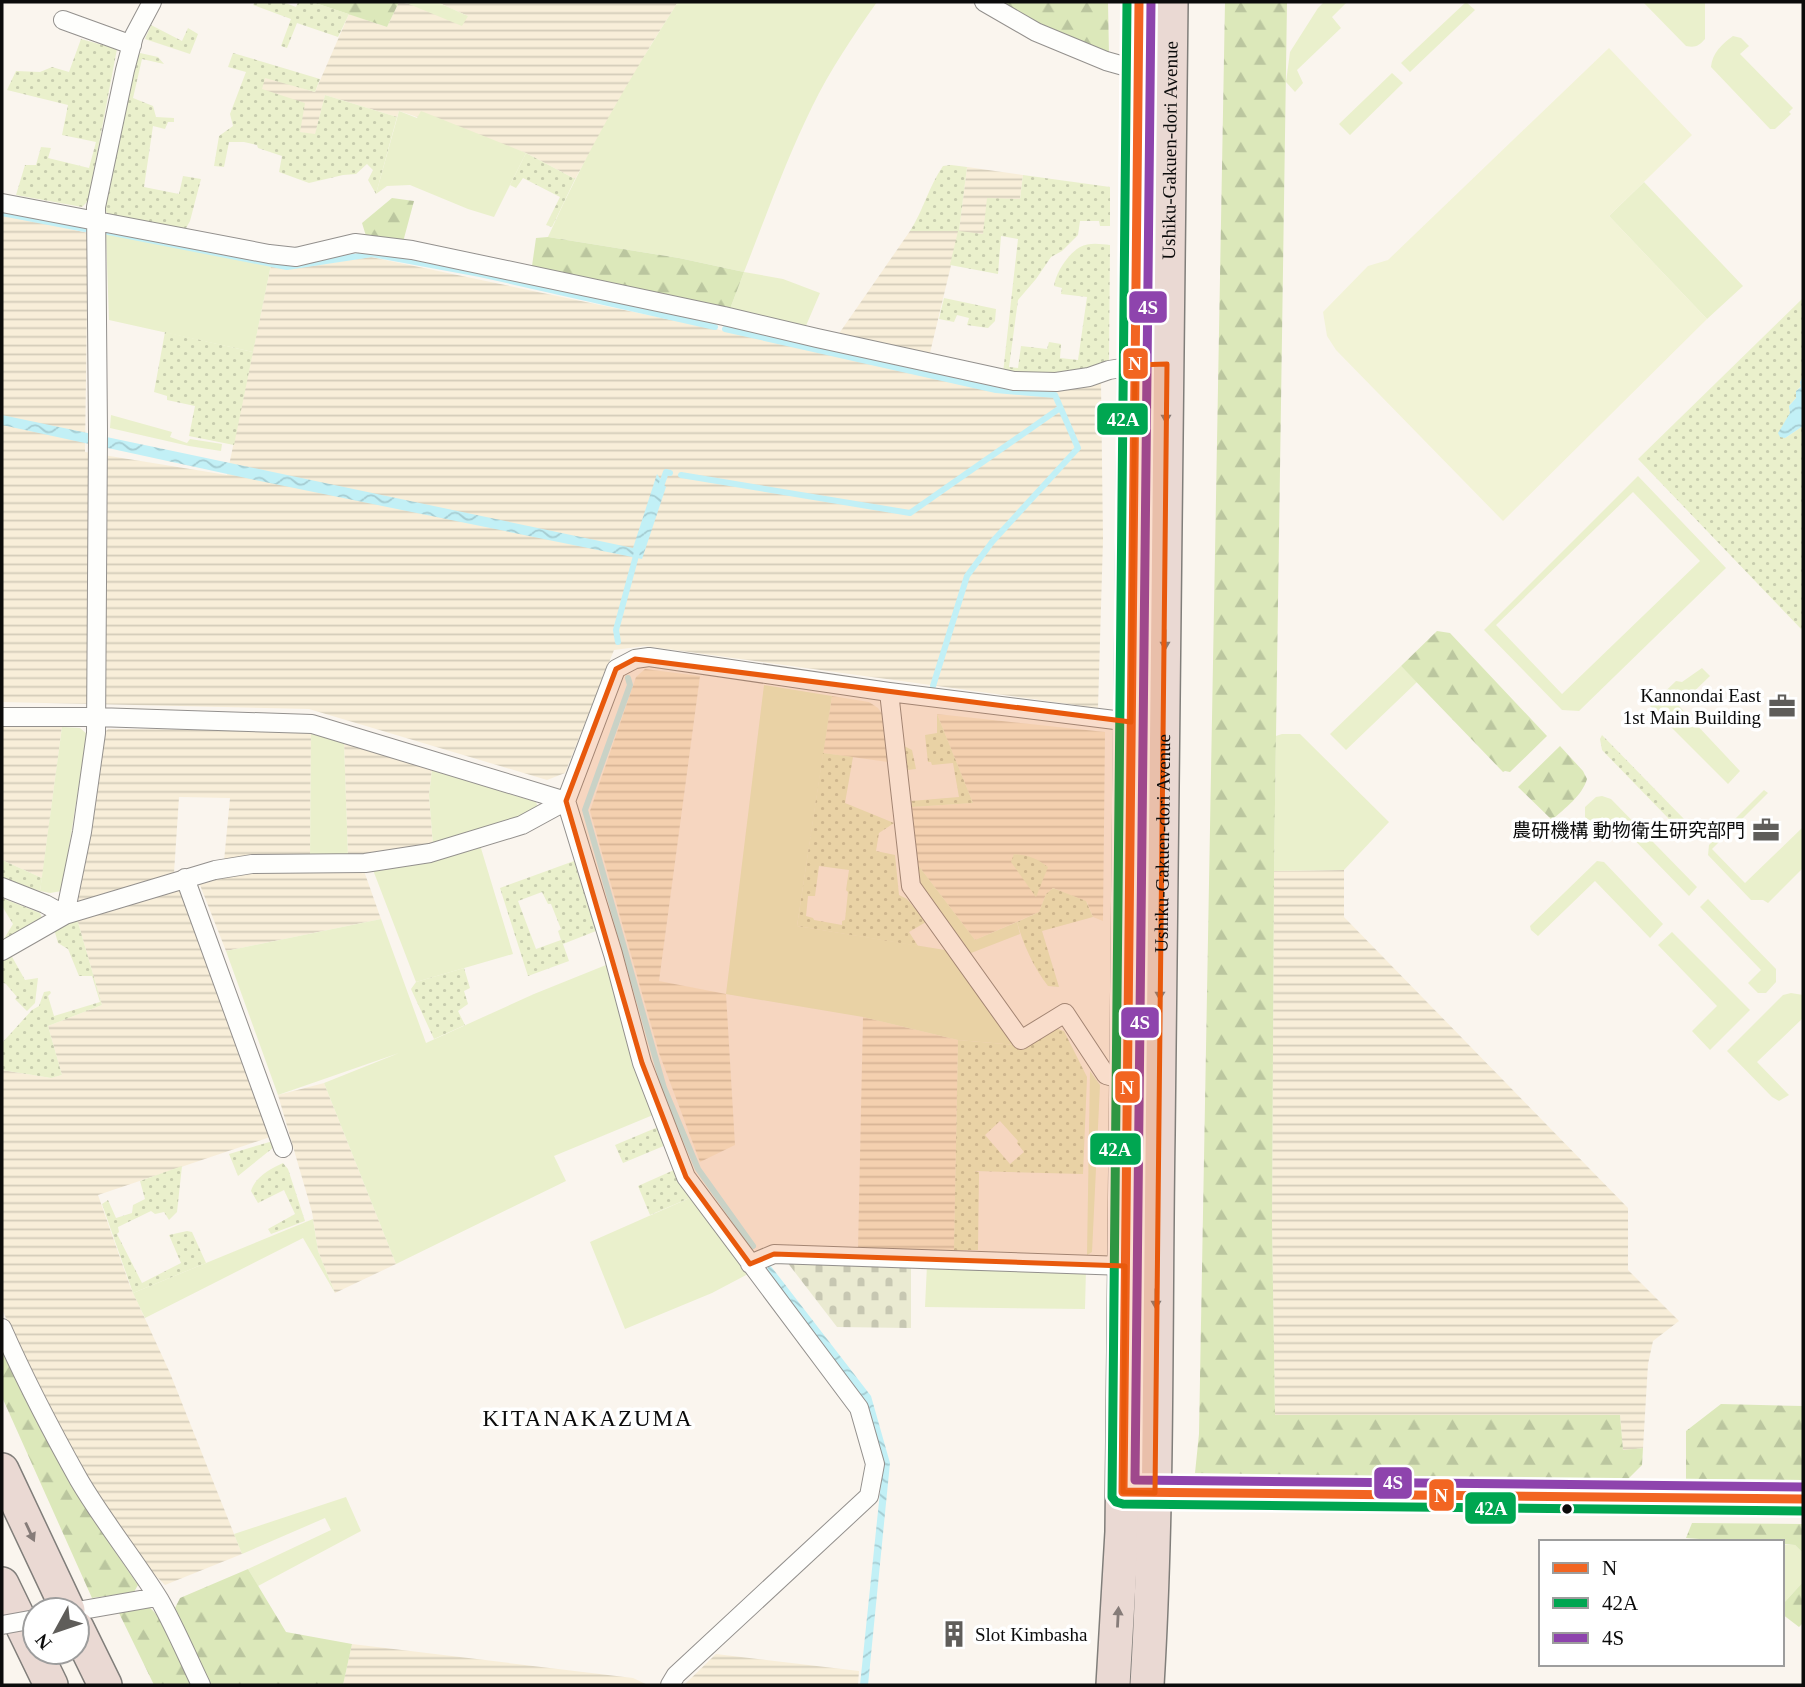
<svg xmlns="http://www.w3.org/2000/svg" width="1805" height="1687" viewBox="0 0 1805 1687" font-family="'Times New Roman','Noto Sans JP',serif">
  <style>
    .farmland { fill: url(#farmland-rules) }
    .grass { fill: #eaf0cc; fill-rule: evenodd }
    .forest { fill: url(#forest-firs) }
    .cemetery { fill: url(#cemetery-stones) }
    .garden { fill: url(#garden-dots); fill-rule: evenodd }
    .pitch { fill: #f2f3d6 }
    .water { fill: url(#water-waves) }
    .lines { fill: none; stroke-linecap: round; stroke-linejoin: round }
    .stream { stroke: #c2f0f6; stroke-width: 6 }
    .street-casing { stroke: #93908d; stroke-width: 20 }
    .secondary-casing { stroke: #898784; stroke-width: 29 }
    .highway-casing { stroke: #807e7a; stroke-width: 36 }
    .street { stroke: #fefefc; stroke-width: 18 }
    .secondary { stroke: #f4f0e8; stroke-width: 26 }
    .highway { stroke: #ead9d3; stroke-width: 33 }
    .street-bridge-casing { stroke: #93908d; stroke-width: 20; stroke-linecap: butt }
    .street-bridge { stroke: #fefefc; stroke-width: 18 }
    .bus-1-casing { stroke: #fff; stroke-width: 14 }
    .bus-2-casing { stroke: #fff; stroke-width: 14 }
    .bus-3-casing { stroke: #fff; stroke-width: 14 }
    .bus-1 { stroke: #f26522; stroke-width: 9 }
    .bus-2 { stroke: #00a651; stroke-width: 9 }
    .bus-3 { stroke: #8e44ad; stroke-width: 9 }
    .oneway { fill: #867c79 }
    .marked { fill: #e8590c; fill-opacity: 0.2; stroke: #e8590c; stroke-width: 5; stroke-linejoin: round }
    .bus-dot { fill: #0b0b0b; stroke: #fff; stroke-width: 2.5 }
    .labels { text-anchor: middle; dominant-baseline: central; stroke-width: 7; stroke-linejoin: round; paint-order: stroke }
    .street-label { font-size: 19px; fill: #0b0b0b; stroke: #fff }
    .poi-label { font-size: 19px; fill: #0b0b0b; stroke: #fff; text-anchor: end }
    .quarter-label { font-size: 23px; letter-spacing: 2px; fill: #0b0b0b; stroke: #fff }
    .line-badge { stroke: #fff; stroke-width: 2.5 }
    .badge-label { font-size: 19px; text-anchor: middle; font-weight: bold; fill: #fff }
  </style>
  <defs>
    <pattern id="farmland-rules" width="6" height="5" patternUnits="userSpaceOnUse" patternTransform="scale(1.75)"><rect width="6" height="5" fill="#f8eed9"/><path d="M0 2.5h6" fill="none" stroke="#d3cbb9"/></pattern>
    <pattern id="forest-firs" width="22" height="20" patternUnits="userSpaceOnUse" patternTransform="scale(1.75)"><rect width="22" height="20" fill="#dce8ba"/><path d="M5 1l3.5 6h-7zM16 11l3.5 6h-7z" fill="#bbc69f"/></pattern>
    <pattern id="cemetery-stones" width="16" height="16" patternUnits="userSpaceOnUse" patternTransform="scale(1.75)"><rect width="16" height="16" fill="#eaead1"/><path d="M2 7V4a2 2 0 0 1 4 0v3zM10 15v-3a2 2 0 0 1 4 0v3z" fill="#c7c7b2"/></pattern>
    <pattern id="garden-dots" width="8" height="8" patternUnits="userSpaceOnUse" patternTransform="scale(1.75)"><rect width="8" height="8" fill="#eaf0cc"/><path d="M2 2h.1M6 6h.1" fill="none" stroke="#c7ccae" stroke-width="1.8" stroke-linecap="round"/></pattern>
    <pattern id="water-waves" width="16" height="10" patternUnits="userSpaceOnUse" patternTransform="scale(1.75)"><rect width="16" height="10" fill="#c2f0f6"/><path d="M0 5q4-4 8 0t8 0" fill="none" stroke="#a5ccd2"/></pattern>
  </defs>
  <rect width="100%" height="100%" fill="#faf5ee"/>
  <path class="farmland" d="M399,2L468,16L437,2H678L652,43L575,179L526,153L399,111L397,117L325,95L315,135L299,132L261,89L265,77L315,92L349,14L387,27Z
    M967,167L1023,175L1020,199L983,234L959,232L929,357L838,335L910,231H959Z
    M2,214L88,233L85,452L227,475L271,265L290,269L371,257L1016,392L1101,382L1103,540L1098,708L645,646L614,650L565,773L547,780L309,709L2,702Z
    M645,669L700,676L659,981L726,994L735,1145L700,1162L659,1053L590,811L636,677Z
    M832,696L869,702L878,708L883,715L888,762L823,753Z
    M937,714L1105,732L1103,921L1093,917L1087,902L1053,888L1046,894L1039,912L975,940L918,865L912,807L973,803Z
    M2,725L62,727L42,878L2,860Z
    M108,729L300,730L311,734L310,858L224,861L230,798L179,797L174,873L86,905L77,899L105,732Z
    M344,742L432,770L429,795L433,845L348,857Z
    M240,870L364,871L381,919L226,951L198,880Z
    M1344,870V917L1628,1208V1270L1679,1321L1653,1341L1648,1364L1643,1448L1623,1451L1620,1415L1275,1416L1272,1224L1274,871Z
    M175,887L182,893L270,1137L98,1195L130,1286L170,1373L242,1554L165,1585L144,1564L92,1492L44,1405L2,1309V1070L51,1078L62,1075L48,1026L102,1005L77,919Z
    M863,1017L958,1040L954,1250L858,1249Z
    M324,1083L396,1264L335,1293L318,1251L312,1212L278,1095Z
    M352,1644L633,1678L648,1685H343Z
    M716,1654L859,1671L858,1685H684Z"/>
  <path class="grass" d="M404,2H437L468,16L462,26Z
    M678,2H877C853,36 830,70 812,107C786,160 766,216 744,272L783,279L820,293L805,328L730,309L744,272L679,258L548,237C584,156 630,77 678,2Z
    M1324,2H1347L1332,17L1341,28L1297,70L1303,83L1295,92L1286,82L1290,52L1318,8Z
    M1466,2L1475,10L1410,72L1401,63Z
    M1643,2H1705V39C1699,46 1695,48 1686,46Z
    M1733,36L1741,38L1749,46L1740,54L1793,108L1789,112L1791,114L1775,129H1770L1711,67C1712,53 1722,44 1733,36Z
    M1392,73L1403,83L1350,135L1339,124Z
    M399,111L417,118L421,111L526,153L494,217L468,209L410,185L387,186L376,194Z
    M1644,182L1743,286L1707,319L1609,216Z
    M106,234L271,265L253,352L109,320Z
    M111,415L172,432L170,437L187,443L190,439L222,444L221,451L189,446L110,428Z
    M1638,476L1726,568L1579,711L1562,710L1484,630ZM1633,492L1700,561L1562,694L1496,625Z
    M1401,666L1417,682L1346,750L1330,734Z
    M1702,668L1710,676L1679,706L1740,771L1728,784L1650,706L1676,681L1682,682Z
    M764,685L832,696L797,926L945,950L1016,1045L958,1040L863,1017L726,994Z
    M62,727L80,728L87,734L62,891L50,893L40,891Z
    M311,734L344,742L348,857L310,858Z
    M1282,734H1300L1389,822L1344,870L1274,871L1276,736Z
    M432,770L536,802L538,808L523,815L433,845L429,795Z
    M1764,790L1768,793L1712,849L1745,883L1803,827V868L1768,903L1763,900H1751L1708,855L1709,845Z
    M1602,796L1611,799L1697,887L1689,896L1613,818L1599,832L1585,817V807L1596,797Z
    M480,845L513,954L416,982L373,870Z
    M1597,861L1604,862L1663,924L1650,938L1595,881L1538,936L1531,930L1530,926Z
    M918,865L975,940L1017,922L1020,934L971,953L921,885Z
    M1708,899L1776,969V982L1766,993H1758L1748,983L1761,970L1700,907Z
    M381,919L426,1043L534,994L606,965L632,1057L653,1115L554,1156L566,1181L396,1264L324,1083L399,1053L278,1095L226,951Z
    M1672,932L1750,1010L1710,1050L1692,1031L1717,1006L1658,945Z
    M1791,993L1803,995V1018L1757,1062L1789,1095L1779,1101L1772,1097L1727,1051L1783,995Z
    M1090,1071L1100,1085L1092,1252L1087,1255Z
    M692,1197L748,1274L712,1293L625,1329L590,1242Z
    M313,1219L318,1251L335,1293L303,1238L145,1318L133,1293Z
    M927,1265L1086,1269L1085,1309L925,1307Z
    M346,1497L361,1531L258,1586L248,1569L331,1530L325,1518L242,1554L234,1534Z
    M1782,1545H1795L1803,1553V1582L1782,1605Z"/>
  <path class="forest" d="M312,2H399L387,27Z
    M1000,2H1108L1109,55L1038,25Z
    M1225,2H1287L1274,871L1272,1224L1275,1415H1620L1623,1450L1643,1448L1642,1465L1627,1480L1195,1473L1199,1434Z
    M392,198L414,201L403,242L373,236H366L362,223Z
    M548,237L679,258L744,272L730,309L532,266L536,238Z
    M1437,631L1450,633L1547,736L1510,772L1505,771L1503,772L1401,666Z
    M1560,746L1583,771L1587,779C1582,796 1565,808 1552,820L1518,787Z
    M2,1346L74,1486L92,1518L138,1585L134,1592L92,1598L2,1397Z
    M1721,1404L1803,1406V1480L1686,1479V1431Z
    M1692,1523L1803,1524V1553L1795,1545L1782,1544V1542H1740L1686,1538Z
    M248,1569L286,1632L352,1644L343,1685H211L175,1608L180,1598Z
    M1803,1582V1623L1799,1627L1782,1614V1605Z
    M146,1605C165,1616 183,1664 193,1685H154L119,1613Z"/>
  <path class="cemetery" d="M787,1262L911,1264V1328L837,1327Z"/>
  <path class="garden" d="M255,2H283L296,7L298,2H312L349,14L338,37L297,23L287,48L281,46L291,19L253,5Z
    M151,25L182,41L188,28L198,34L190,54L145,39Z
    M81,39L117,49L88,201L82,207L16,195L25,165H36L41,147L51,148L48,158L89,168L96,142L62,135L68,105L7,90L16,71L40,72L52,67L69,72Z
    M140,53L158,57L164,64L142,59L133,98L153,106L156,117L174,118V122H168L165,129L153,126L144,187L179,194L183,176L201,179L190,221L185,230L109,216L104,208L136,58Z
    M233,53L320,79L315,92L265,78L262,89L305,103L300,132L315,134L325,95L397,117L376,194L368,180L373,170L367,164L356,174L343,175L309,183L279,172L282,156L258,148L257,145L244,142H229L224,167L214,166L219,136L233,126L230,114L246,72L228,67Z
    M526,153L575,179L552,227L546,225L560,197L523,178L516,188L510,185Z
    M951,165L967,167L959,231L983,234L987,198L1020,199L1023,175L1110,187V226H1100L1099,221H1080L1078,235L1062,251L1051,257L1036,279L1018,300L1009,367L1018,368L1021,346L1047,349L1049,342L1061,344L1060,358L1078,360L1087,297L1061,294L1062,288L1054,286C1056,272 1068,254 1080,247C1089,242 1101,244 1110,245L1109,364L1063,375L1003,373L1018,239L1001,236L998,274L950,265L958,231H910C923,211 929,186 943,166Z
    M944,298L996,309L995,321L988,328L967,325L969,318L957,315L954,322L939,319Z
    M1803,298V376L1800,382L1801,386L1796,391V398L1789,406L1790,413L1785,438L1803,426V631L1638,459Z
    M165,332L253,352L234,445L189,436L195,406L167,400V396L154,392Z
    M937,714L973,803L912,807L904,746L912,750L916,769L907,770L911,801L959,797L953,763L932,765L931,762H928L925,735L937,733Z
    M1602,735L1684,819L1679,820L1669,819L1602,750L1600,739Z
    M823,753L853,757L845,803L894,823L879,833L876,851L895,855L899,895L907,899L926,922L909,932L918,946L797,926ZM819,866L849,870L846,890L848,892L845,920L842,921V925L814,920L813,918L806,916L808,896H815Z
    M1014,854C1028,855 1037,858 1048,867L1036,897L1011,862Z
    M2,860L42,878L40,891L2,879Z
    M574,861L596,931L563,944L569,961L528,976L500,888ZM542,892L548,904H551L561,929L558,931L561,940L536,949L518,901Z
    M1053,888L1086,901L1093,917L1042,931L1059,987L1048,986C1034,968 1023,944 1017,922L1039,912L1046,894Z
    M2,898L40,913L43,920L2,942L13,924L2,906Z
    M77,919L102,1005L48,1026L62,1075L51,1078L2,1070V1043L32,1010L39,1006L44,992L50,991L51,993L48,996L54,1016L100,1002L92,976H79L68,949L58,943L54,929Z
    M11,955L25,980L38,978L35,1003L27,1011L15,999L17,997L6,984L2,982V959Z
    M464,968L470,988L464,991L468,1004L458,1011L465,1025L434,1039L411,989L416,982Z
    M1052,1027L1064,1031L1087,1077L1083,1174L974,1171L979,1172L978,1250H954L958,1040L1016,1045L1023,1050ZM1000,1121L1018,1141L1017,1143L1024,1152L1010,1164L985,1135Z
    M658,1127L666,1145L623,1163L615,1145Z
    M273,1141L274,1147L238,1176L229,1154Z
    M283,1163L288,1169L305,1221L271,1234L268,1229L295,1214L284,1190L258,1203L251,1191C255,1177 270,1169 283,1163Z
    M182,1166L177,1212L169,1220L164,1212L155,1214L151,1211L118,1227L119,1232L117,1234L142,1283L181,1263L169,1235L187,1231L192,1232L206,1263L133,1293L102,1204L108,1200L116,1218L132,1213L133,1205L145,1199L140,1181Z
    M674,1170L682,1188L692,1197L650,1215L638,1186Z"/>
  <path class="pitch" d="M1609,48L1692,135L1609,216L1707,319L1503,521L1336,350L1327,336L1323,312L1368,266L1388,260Z"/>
  <path class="water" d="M1803,376V426L1785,438L1780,437L1778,433L1790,413L1789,406L1796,398V391L1801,387L1800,382Z
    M2,415L633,548L657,474L666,487L642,559L255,480L2,425Z
    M770,1265L871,1396L890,1463L868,1685H860L883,1463L866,1401L765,1271Z"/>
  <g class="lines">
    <path class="stream" d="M2,213L85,229
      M108,232L287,267L372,254L480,274L715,327
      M725,329L996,390L1055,395L1078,448L992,542L967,576L933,686
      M681,475L910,513L1060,408
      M660,489L666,472L670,473
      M618,642L616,630L637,552
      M628,678L630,685L585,810L664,1088L698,1169L753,1246"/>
    <defs>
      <path id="street" d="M984,2L1036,32L1106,61L1138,70
        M63,20L132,45
        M2,203L269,254L296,257L355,243L412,250L724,316L817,338L1014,381L1056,382L1089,377L1109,370L1140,365
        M889,692L911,886L1021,1040L1065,1013L1106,1075L1127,1081
        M2,717H96L312,724L566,801
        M185,878L283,1148
        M2,887L45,904L65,915L82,832L96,733L98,432L96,207L125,70L134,36L152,2
        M2,951L65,915L215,870L252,864L365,863L430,853L522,825L566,801
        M750,1264L774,1254L1125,1266
        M2,1328C25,1380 51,1430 79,1480C103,1521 134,1559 159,1599C175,1627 187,1656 201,1685
        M77,1611L157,1597
        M670,1685L676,1675L869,1496L875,1464L859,1408L686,1177L642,1063L613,954L566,801L616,669L635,659L649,657L889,692L1131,722"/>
      <path id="secondary" d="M1135,1492L1803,1499"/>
      <g id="highway">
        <path d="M2,1470L68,1610"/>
        <path d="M2,1584L51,1685"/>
        <path d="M77,1628L105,1685"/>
        <path d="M1113,1685L1122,1532L1139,2"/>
        <path id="s1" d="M1147,1685C1158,1502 1155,1319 1158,1135C1164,758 1166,380 1171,2"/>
      </g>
    </defs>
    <use href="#street" class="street-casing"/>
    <use href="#secondary" class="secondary-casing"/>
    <use href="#highway" class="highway-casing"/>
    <use href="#street" class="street"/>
    <use href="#secondary" class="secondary"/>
    <use href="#highway" class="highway"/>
    <defs>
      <path id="street-bridge" d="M2,1625L35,1619"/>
    </defs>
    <use href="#street-bridge" class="street-bridge-casing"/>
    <use href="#street-bridge" class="street-bridge"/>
    <defs>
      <path id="bus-1" d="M1139,2L1123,1492L1803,1499"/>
      <path id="bus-2" d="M1127,2L1112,1497L1116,1502L1123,1504L1803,1511"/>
      <path id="bus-3" d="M1151,2L1135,1480L1803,1487"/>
    </defs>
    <use href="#bus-1" class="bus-1-casing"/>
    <use href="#bus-2" class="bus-2-casing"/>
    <use href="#bus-3" class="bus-3-casing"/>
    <use href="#bus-1" class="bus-1"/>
    <use href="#bus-2" class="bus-2"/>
    <use href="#bus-3" class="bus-3"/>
  </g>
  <defs><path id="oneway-solid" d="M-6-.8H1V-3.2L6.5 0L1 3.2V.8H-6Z" transform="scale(1.75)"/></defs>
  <g class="oneway">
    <use href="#oneway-solid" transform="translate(1166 413) rotate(90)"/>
    <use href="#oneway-solid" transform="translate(1165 640) rotate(90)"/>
    <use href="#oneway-solid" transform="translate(1160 990) rotate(91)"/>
    <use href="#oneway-solid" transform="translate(1156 1299) rotate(90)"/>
    <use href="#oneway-solid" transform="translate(30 1532) rotate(65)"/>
    <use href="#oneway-solid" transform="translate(1118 1617) rotate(-87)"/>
  </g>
  <path class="marked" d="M1167,364L1155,1493L1123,1492L1125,1266L774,1254L750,1264L686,1177L642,1063L566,801L616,669L635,659L1131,722L1135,365Z"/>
  <defs>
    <symbol id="office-bare" viewBox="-9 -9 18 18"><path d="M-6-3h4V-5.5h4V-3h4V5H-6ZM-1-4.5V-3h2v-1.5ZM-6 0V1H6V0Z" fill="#5f5d5a" stroke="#fff" stroke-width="2.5" paint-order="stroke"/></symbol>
    <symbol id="building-bare" viewBox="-9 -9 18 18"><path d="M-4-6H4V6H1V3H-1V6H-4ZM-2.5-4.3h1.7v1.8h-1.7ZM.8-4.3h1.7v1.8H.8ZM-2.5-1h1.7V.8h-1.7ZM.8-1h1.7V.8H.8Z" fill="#5f5d5a" stroke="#fff" stroke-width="2.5" paint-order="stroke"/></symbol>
  </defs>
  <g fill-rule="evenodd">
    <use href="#office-bare" x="1763" y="687" width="38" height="38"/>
    <use href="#office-bare" x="1747" y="811" width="38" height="38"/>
    <use href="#building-bare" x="935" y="1615" width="38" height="38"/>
  </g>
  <circle class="bus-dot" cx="1567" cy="1509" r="6"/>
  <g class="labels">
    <g class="street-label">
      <text stroke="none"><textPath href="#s1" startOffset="1535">Ushiku-Gakuen-dori Avenue</textPath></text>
      <text stroke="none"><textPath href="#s1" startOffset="842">Ushiku-Gakuen-dori Avenue</textPath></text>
    </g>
    <g class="poi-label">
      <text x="1761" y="695">Kannondai East<tspan x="1761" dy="22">1st Main Building</tspan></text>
      <text x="1745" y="830">農研機構 動物衛生研究部門</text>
      <text x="975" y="1634" text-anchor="start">Slot Kimbasha</text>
    </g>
    <g class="quarter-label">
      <text x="588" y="1418">KITANAKAZUMA</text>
    </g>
  </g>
  <g class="line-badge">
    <rect x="1128" y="290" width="40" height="34" rx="7" fill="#8e44ad"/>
    <rect x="1122" y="347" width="27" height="33" rx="7" fill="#f26522"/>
    <rect x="1096" y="402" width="53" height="34" rx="7" fill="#00a651"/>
    <rect x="1120" y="1006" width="40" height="33" rx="7" fill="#8e44ad"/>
    <rect x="1114" y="1070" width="27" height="34" rx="7" fill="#f26522"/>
    <rect x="1089" y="1132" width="53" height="34" rx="7" fill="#00a651"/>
    <rect x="1373" y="1466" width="40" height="34" rx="7" fill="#8e44ad"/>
    <rect x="1428" y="1478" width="27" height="34" rx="7" fill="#f26522"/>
    <rect x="1464" y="1491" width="53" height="34" rx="7" fill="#00a651"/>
  </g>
  <g class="badge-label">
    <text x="1148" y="314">4S</text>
    <text x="1135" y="370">N</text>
    <text x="1123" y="426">42A</text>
    <text x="1140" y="1029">4S</text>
    <text x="1127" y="1094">N</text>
    <text x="1115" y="1156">42A</text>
    <text x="1393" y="1489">4S</text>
    <text x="1441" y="1502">N</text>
    <text x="1491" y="1515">42A</text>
  </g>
  <rect width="1805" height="1687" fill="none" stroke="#0b0b0b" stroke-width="7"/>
  <rect x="1539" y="1540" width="245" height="126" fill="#ffffff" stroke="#9d9d9d" stroke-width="2"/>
  <rect x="1553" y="1563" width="35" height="10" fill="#f26522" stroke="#9d9d9d" stroke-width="2"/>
  <text x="1602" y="1575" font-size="21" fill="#0b0b0b">N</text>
  <rect x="1553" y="1598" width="35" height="10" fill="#00a651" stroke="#9d9d9d" stroke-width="2"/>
  <text x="1602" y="1610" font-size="21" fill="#0b0b0b">42A</text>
  <rect x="1553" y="1633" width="35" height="10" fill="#8e44ad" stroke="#9d9d9d" stroke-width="2"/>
  <text x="1602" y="1645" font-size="21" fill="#0b0b0b">4S</text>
  <g transform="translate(56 1631) rotate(230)"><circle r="33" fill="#ffffff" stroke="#9d9d9d" stroke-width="2"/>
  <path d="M0-5L12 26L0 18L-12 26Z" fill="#5f5d5a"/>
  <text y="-10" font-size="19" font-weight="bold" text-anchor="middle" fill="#0b0b0b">N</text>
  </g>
</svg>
